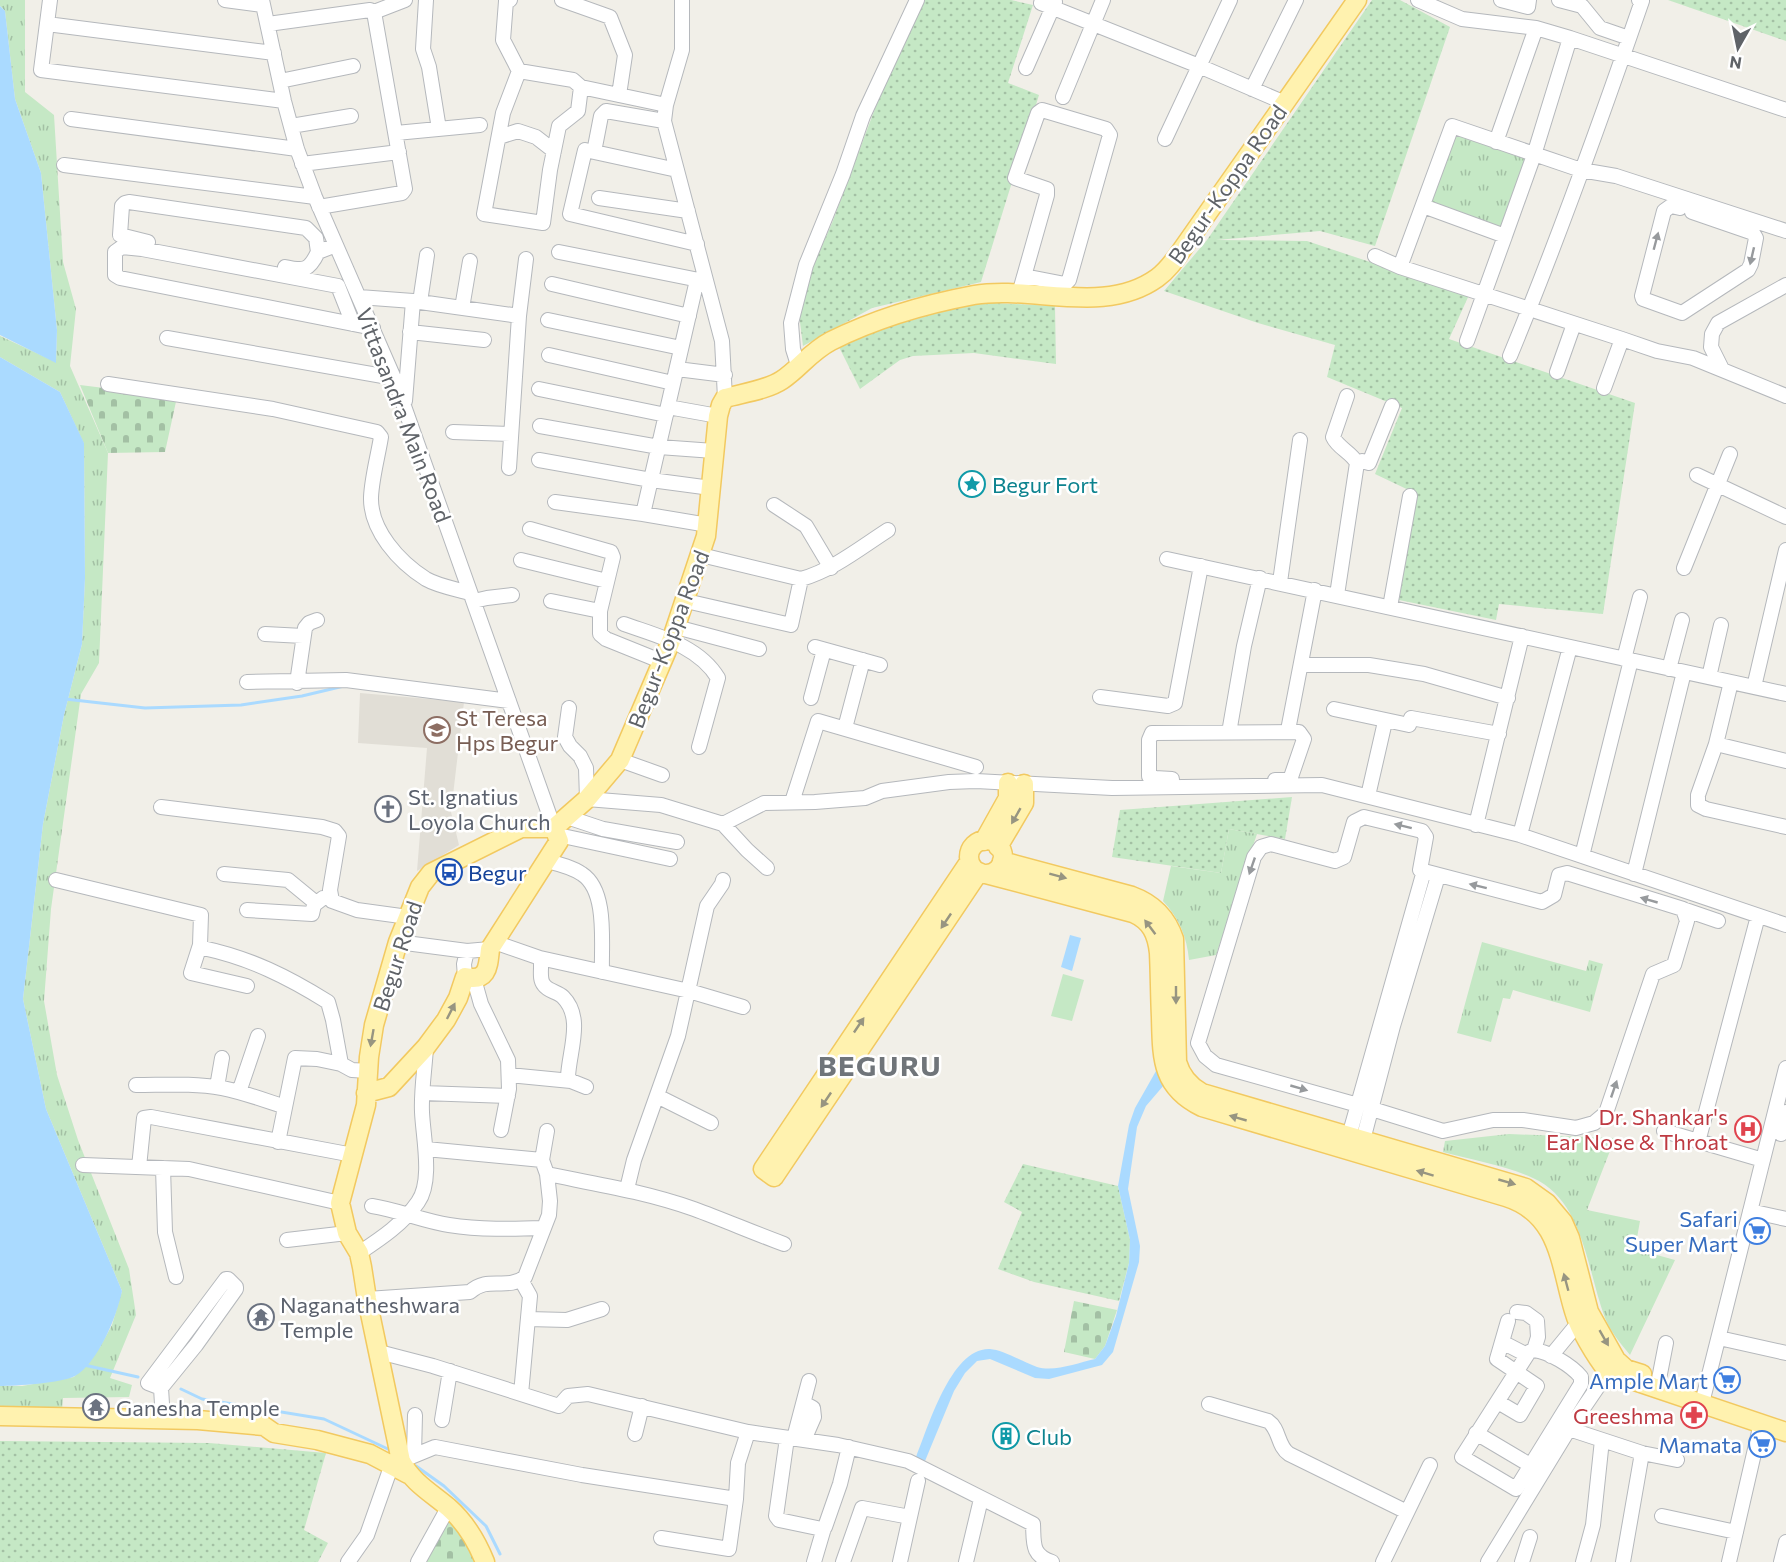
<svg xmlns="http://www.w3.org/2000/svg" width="1786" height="1562" viewBox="0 0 1786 1562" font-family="Commissioner,sans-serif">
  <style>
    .education { fill: #e1ded6 }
    .grass { fill: url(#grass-dots) }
    .cemetery { fill: url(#cemetery-stones) }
    .park { fill: url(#park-tufts) }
    .pitch { fill: #c5e8c5 }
    .water { fill: #aadaff }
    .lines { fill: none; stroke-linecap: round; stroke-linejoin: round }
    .stream { stroke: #aadaff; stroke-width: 3 }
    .minor-casing { stroke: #b5b8bc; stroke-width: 16 }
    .major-casing { stroke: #f2c960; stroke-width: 21 }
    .minor { stroke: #fff; stroke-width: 14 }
    .major { stroke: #fff2af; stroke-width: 18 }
    .oneway { fill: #979a9d }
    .oneway2 { fill: #979581 }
    .labels { text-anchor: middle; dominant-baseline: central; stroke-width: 5; stroke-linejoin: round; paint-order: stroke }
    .street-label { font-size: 22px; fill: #5f6368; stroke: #fff }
    .culture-label { font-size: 22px; fill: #0d838f; stroke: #fff; text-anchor: start }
    .education-label { font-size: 22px; fill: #785e54; stroke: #fff; text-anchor: start }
    .worship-label { font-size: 22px; fill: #5b616d; stroke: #fff; text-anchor: start }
    .transit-label { font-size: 22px; fill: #164399; stroke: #fff; text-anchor: start }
    .health-label { font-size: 22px; fill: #be3a42; stroke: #fff; text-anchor: end }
    .shop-label { font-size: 22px; fill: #366cbe; stroke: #fff; text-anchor: end }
    .district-label { font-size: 28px; font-weight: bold; letter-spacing: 1.5px; fill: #70757a; stroke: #fff }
  </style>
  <defs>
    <pattern id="grass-dots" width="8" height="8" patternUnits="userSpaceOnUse" patternTransform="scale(1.5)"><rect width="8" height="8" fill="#c5e8c5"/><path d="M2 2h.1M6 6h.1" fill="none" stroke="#a3c0a4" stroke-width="1.8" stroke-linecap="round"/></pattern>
    <pattern id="cemetery-stones" width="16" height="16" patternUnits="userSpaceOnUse" patternTransform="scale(1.5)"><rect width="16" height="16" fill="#c5e8c5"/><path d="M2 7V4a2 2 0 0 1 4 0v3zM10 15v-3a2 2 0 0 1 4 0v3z" fill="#a3c0a4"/></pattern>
    <pattern id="park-tufts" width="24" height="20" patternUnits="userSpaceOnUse" patternTransform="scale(1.5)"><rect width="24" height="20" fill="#c5e8c5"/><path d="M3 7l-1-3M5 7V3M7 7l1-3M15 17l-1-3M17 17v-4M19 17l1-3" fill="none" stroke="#a3c0a4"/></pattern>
  </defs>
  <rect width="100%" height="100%" fill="#f1efe8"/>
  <path class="education" d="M360,693L464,702L451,812L459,845L417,871L427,748L358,743Z"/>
  <path class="grass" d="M925,0H1011L1033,5L1008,83L1039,95L981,282L872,308L803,346L799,314L813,266L832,223L885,82Z
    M1372,0H1400L1450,27L1375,246L1320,231L1216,240L1307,241L1469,295L1449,339L1635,403L1603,614L1499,604L1496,620L1399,600L1415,493L1375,474L1402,408L1327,377L1335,345L1258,323L1164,291L1207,240Z
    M1668,0H1786V41Z
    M975,302L1055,306L1056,364L974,353L913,356L900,360L860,389L839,347L874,331Z
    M1292,797L1285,839L1229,829L1221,873L1112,857L1120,810Z
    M1023,1164L1118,1186L1130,1240L1129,1263L1119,1301L1034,1282L998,1269L1022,1212L1004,1202Z
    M0,1441L209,1443L326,1453L304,1530L328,1543L318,1562H0Z"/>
  <path class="cemetery" d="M80,385L177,397L165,452L108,453Z
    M1074,1301L1117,1310L1105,1346L1095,1359L1064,1352Z
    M447,1514L464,1534L477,1562H421Z"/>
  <path class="park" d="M0,0H25V92L54,115L63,262L76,309L70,366L108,453L99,663L81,694L51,909L44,1001L57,1075L78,1140L129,1269L136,1315L110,1378L132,1385L129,1397L63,1398L62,1410L0,1406V1386H22L74,1377L100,1347L112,1325L122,1291L46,1109L23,999L43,824L64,715L82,644L85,578L84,444L60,392L0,357V336L56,362L57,330L41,173L15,99L5,11L0,6Z
    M1450,122L1541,154L1509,243L1418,211Z
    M1229,829L1257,834L1216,955L1189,960C1187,937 1179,918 1163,901L1171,866L1221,873Z
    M1482,942L1586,971L1589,960L1603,964L1590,1012L1513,990L1510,999L1503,998L1491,1042L1457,1033Z
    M1509,1134L1615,1138L1587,1210L1640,1221L1635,1249L1675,1260L1630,1355C1621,1344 1610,1331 1605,1318C1588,1273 1584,1206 1539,1181C1513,1167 1472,1160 1443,1152L1445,1141Z"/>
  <path class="pitch" d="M1063,974L1084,980L1072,1021L1051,1016Z"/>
  <path class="water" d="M0,6L5,11L15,99L41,173L57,330L56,363L0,335Z
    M0,357L60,392L84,443L85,578L82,644L64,715L43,824L23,999L46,1109L122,1291C117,1316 98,1363 75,1376C62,1383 15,1386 0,1386Z
    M1070,935L1081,938L1072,971L1061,967Z
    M1156,1071L1164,1085L1146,1106L1137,1127L1128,1189L1140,1246L1139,1262L1113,1352L1102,1365L1049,1379L1035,1378L990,1359L977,1361L965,1373L954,1391L925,1461L916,1457C928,1428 951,1347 990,1349C1003,1350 1023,1362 1037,1367C1055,1372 1077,1363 1095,1359L1105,1346L1116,1316L1129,1263L1130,1240L1118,1186L1129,1125L1135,1108Z"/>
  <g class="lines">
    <path class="stream" d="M65,699L145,708L241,705L302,696L344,686
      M84,1365L138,1377
      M181,1389L202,1399L324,1419L388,1449
      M416,1466L444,1486L486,1526L500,1554"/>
    <defs>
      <path id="minor" d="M50,0L41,70L284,101
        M225,0L263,5
        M262,0L284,101L297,149L315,197L394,378L554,828
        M426,0L423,49L429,67L439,129
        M510,0L506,1L503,40L519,71L503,113L484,214L543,223L550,170L559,126L578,111L581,87L666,105
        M562,0L610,17L625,55L619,95
        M682,0V50L666,105L664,121L722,341L725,398
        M1418,0L1462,19L1536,28L1570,38L1786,110
        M1501,0L1528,7L1529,0
        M1559,0L1582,6L1600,28L1629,38
        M1041,3L1199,66L1285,103
        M374,12L405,0
        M47,24L274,53
        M268,24L370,10L374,12L405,189L402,193L319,207
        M1026,68L1055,2
        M519,71L573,80L581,87
        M280,81L353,66
        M1252,89L1296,0
        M1063,97L1103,0
        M71,119L297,149
        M291,126L351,116
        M396,133L480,125
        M499,137L518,131L536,137L554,151
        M1165,139L1230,0
        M1496,142L1536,28
        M594,152L601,116L606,111L664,121
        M302,164L399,152
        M64,165L315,197
        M677,170L585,150L570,214L697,244
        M599,198L688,211
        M1683,198L1680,208L1671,206L1664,211L1642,296L1643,299L1682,313L1748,270L1751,264L1756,238L1753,233L1692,212L1695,202
        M1423,206L1505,236L1534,155L1570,38
        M148,242L120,235L122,206L125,203L129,202L306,228L316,238L318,252L336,245
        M559,252L704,281
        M1375,256L1400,267L1622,339L1657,351L1693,358L1786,396
        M285,267C304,271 309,271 318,252
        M1400,267L1452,126L1581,170L1616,176L1786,231
        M552,284L689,316
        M1019,294L1047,195V189L1015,178L1038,113L1042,110L1106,129L1110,135L1069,280L1065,284L1024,276
        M359,297L413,301L519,316L509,468
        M420,302L427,255
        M462,308L470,261
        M519,316L526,259
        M548,320L681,348
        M353,324L338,286L142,249L122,247L115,252V275L120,278L353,324L373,328
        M410,332L484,340
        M167,338L394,378
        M1467,341L1505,236
        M549,355L673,383
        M1510,356C1558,240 1601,120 1642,1L1639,0
        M798,365L793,349L791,323L806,265L843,174L863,116L917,0
        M677,369L725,375
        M1722,369L1711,347L1712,334L1718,323L1786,285
        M1557,372L1574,324
        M108,384L273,409L377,432L381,437C378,456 372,477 371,497C370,530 399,562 426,579C438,586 456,589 470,593
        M1604,388L1622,339
        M539,389L666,415
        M1347,396L1333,437C1338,448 1351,452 1357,463
        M405,401L413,301
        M668,407L718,416
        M540,426L659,447L714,451
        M453,432L511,434
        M539,460L651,480L711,488
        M1697,475L1786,517
        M555,502L643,514L708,525
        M774,505L806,526L831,568
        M643,514L697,280
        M530,529L611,552L613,557L600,611V634L606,639L663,662
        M701,555L801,579C833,570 860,548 888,530
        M1167,559L1786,694
        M521,560L607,581
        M1684,568L1730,454
        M1280,582L1300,440
        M1337,595L1357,463L1362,461L1369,463L1392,406
        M474,601L487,598L512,595
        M551,601L600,611
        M686,601L791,625L801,579
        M1390,607L1410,496
        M624,624C657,636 698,645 718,678L699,747
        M676,627L759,649
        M265,634L303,636
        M815,647L880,665
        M1624,659L1640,597
        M1301,665H1369L1424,674L1508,698
        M1669,669L1682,620
        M1709,677L1721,625
        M247,682L346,680L509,701
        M1731,682L1716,744L1698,795V805L1706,809L1786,827
        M297,683L305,628L309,623L317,620
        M1754,687L1786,550
        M1100,697L1168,706L1175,703L1201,566
        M811,698L824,650
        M569,708L565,737L570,746L580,756L586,768L587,799L661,805L723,824L764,803L815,802L865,798L882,791L949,782L976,781L1112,788L1322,785L1520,835L1786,925
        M1334,709L1409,725L1411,718L1499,734
        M1289,725L1315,590
        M1230,727L1244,646L1260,578
        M845,728L863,660
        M1716,744L1786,761
        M620,760L662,775
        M1172,779L1155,778L1149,776V740L1152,733L1299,732L1304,739L1291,777L1288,780H1275
        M1368,796L1384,726
        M792,802L818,721L976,767
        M161,807L322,827L335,831L339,836L330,890L332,901L357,910L408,917
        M567,817L603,829L677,842
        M723,824L747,850L767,868
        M1476,825L1522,636
        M558,835L670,859
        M1520,835L1570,647
        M1582,856L1631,660
        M547,861C559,864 572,867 582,874C608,891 601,944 602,972
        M224,874L288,880L316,903
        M1634,874L1684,672
        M56,880L201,915L200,945L191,973L247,986
        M1683,909L1718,921
        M247,910L312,914L314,905L323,898
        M398,942L467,951L490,949
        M494,942L540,958C543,966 538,978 544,985C548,991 558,992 563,997C584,1018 569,1051 568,1077L571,1081L586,1087
        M200,945L203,948C250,958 288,977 328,1002L333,1020L341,1064L352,1070L368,1071
        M540,958L689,991L743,1007
        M465,977L464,964L467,951
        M474,979L481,1004L508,1060L509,1089L501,1130
        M509,1075L571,1081
        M136,1085C165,1085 193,1083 222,1088C243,1092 264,1100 285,1107
        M217,1087L222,1058
        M239,1092L258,1036
        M423,1093L508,1096
        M657,1096L711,1123
        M1358,1105L1216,1065L1205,1056L1198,1043L1254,857L1261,847L1271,844L1335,861L1344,857L1354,822L1364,817L1422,831L1426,837L1420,870L1542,902L1554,895L1559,875L1567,873L1683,909L1687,921L1674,965L1653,974L1606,1113L1594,1123L1576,1128L1523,1120H1493L1443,1131L1372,1109
        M1664,1131L1763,1160
        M1781,1134L1786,1112
        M1349,1136L1424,871
        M1363,1140L1393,1026L1438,876
        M278,1142L295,1058L317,1059L341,1064
        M1698,1142L1758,916
        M426,1149L542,1160L547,1174C596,1184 646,1192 694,1209C724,1220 754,1233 784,1244
        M542,1160L547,1131
        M83,1165L189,1169L340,1203
        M139,1167L144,1118L151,1117L353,1155
        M163,1168L165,1232L176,1277
        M627,1189L634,1160L678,1036L707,906L722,884L723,880
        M372,1206C398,1210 423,1221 449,1225C480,1230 512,1229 543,1228
        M1750,1211L1786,1219
        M287,1240L347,1233
        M359,1253C380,1239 403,1224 418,1202C433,1181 423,1137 422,1112C421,1090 425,1068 426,1047
        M226,1279H228L236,1287V1289L196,1345L161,1388L148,1383Z
        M521,1280L530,1296L521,1394
        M367,1299L470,1292C488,1275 507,1291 525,1277L549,1215L550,1201L547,1174
        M1517,1312L1526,1313L1537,1321L1538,1337L1534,1350
        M528,1319L567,1320L602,1309
        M1719,1338L1786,1353
        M1502,1342L1527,1355
        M1534,1350C1549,1352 1571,1365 1581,1377V1384L1516,1489L1462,1457L1529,1352Z
        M379,1352L433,1366L559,1406L568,1396L588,1394L748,1432
        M1551,1356L1579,1322
        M1659,1379L1666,1343
        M161,1388L163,1420
        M1498,1402L1520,1415L1537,1386L1497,1359L1508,1321
        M804,1403L813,1408L814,1417L804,1440
        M1702,1403L1786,1068
        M1209,1404L1268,1421C1280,1429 1277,1446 1289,1454L1407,1512
        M442,1420L450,1371
        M1569,1429L1642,1453L1623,1562
        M1476,1433L1530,1465
        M635,1434L642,1406
        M787,1438L776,1516L779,1520L822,1529L825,1527L840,1484L849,1447
        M794,1438L809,1381
        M1642,1453L1677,1460
        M414,1454L415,1415
        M401,1461L435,1447L582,1475L736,1499L738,1463L748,1432L838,1445L908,1461L1033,1524C1034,1543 1031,1555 1052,1562
        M1662,1516L1736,1532
        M661,1538L729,1549L736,1499
        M348,1562L367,1535L392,1464
        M418,1562L448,1508
        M814,1562L824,1528
        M843,1562L862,1508L910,1517
        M900,1562L918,1481
        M966,1562L981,1499
        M1383,1562L1430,1465
        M1488,1562L1569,1429L1612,1366
        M1522,1562L1530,1537
        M1583,1562L1593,1525L1602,1440
        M1729,1562L1761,1423
        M1781,1562L1786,1542"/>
      <path id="major" d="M554,828L587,799L620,760L671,641L706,536L718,416L721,405L725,398C743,393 767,390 782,380C800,368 810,352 831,341C875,319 926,304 974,295C1033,285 1104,316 1157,278C1167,271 1174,261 1181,251L1357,0
        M969 857a17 17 0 1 1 34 0a17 17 0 1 1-34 0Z
        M984,841L1008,798V783
        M998,847L1024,803V784
        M1002,861L1132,896C1154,904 1167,918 1174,939L1177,1062C1181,1076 1189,1086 1202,1093L1526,1188L1547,1203L1563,1222L1570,1238L1589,1312L1616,1360L1626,1369L1642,1374
        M969,862L763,1169L774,1177L979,872
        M986,874L1133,913C1151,921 1157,934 1159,953C1160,974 1160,996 1161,1017C1162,1058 1161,1087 1202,1107L1506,1197C1560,1214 1560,1265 1574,1311C1579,1329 1596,1357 1608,1372L1786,1432
        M366,1093L389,1087L426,1047L446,1020L458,998L465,977C488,982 488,967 490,949L559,841L554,828
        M0,1416L198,1420L264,1426L274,1433L317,1440L370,1454L408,1474
        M485,1562C477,1542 464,1521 448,1507C430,1492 412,1482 401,1461L367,1299L362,1267L359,1253L347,1233L340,1203L366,1105L369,1057L374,1025L398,942L420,887L431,873L521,828H554"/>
    </defs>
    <use href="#minor" class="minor-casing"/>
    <use href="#major" class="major-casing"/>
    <use href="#minor" class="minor"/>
    <use href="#major" class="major"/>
  </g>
  <defs><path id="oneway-solid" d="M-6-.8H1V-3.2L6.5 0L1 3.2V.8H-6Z" transform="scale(1.5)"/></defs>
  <g class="oneway">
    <use href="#oneway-solid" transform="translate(1656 241) rotate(-75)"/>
    <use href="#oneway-solid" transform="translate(1752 256) rotate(103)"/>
    <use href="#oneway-solid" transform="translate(1403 826) rotate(-166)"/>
    <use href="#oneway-solid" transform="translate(1252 866) rotate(109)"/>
    <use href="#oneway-solid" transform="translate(1478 886) rotate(-166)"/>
    <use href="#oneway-solid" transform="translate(1649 900) rotate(-164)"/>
    <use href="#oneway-solid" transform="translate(1299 1088) rotate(16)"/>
    <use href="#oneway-solid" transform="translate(1614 1089) rotate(-71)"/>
  </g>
  <g class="oneway2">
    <use href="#oneway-solid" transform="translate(1016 816) rotate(120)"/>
    <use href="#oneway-solid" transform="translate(1058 876) rotate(15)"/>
    <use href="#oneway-solid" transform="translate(946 921) rotate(124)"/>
    <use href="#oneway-solid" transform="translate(1150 927) rotate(-127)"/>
    <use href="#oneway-solid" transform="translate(1176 995) rotate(90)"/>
    <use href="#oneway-solid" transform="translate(451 1011) rotate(-63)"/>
    <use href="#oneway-solid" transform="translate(859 1025) rotate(-56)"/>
    <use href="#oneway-solid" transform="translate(372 1038) rotate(100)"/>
    <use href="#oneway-solid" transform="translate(826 1100) rotate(124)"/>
    <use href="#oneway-solid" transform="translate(1238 1118) rotate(-164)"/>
    <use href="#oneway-solid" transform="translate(1425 1173) rotate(-163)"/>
    <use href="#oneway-solid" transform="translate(1507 1182) rotate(16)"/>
    <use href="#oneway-solid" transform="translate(1566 1282) rotate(-105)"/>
    <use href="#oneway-solid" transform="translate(1604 1338) rotate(60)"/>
  </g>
  <defs>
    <symbol id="sight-ring" viewBox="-11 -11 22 22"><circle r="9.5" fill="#fff" stroke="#0f9aa8" stroke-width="1.5"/><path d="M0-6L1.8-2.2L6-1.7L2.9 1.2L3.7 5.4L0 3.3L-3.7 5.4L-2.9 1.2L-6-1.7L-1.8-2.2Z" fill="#0f9aa8"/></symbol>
    <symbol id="school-ring" viewBox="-11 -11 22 22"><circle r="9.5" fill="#fff" stroke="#8d6e63" stroke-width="1.5"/><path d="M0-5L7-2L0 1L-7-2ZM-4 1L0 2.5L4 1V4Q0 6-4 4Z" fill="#8d6e63"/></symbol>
    <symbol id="church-ring" viewBox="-11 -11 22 22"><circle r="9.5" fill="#fff" stroke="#6b7280" stroke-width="1.5"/><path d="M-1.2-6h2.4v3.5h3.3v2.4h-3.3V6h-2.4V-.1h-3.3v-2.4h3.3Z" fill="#6b7280"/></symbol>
    <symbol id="bus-ring" viewBox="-11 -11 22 22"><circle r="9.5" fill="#fff" stroke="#1a4fb4" stroke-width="1.5"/><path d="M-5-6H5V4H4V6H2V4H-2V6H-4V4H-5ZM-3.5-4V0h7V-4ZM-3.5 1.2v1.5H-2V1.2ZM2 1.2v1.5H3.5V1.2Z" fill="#1a4fb4"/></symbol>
    <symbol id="hospital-ring" viewBox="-11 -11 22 22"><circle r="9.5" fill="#fff" stroke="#e0444e" stroke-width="1.5"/><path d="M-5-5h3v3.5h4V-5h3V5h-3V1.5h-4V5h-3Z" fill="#e0444e"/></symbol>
    <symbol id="supermarket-ring" viewBox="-11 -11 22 22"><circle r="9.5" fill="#fff" stroke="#3f7fe0" stroke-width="1.5"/><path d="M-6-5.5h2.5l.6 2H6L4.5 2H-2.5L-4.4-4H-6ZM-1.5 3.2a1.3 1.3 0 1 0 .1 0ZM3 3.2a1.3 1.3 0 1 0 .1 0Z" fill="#3f7fe0"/></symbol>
    <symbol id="temple-ring" viewBox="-11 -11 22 22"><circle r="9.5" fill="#fff" stroke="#6b7280" stroke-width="1.5"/><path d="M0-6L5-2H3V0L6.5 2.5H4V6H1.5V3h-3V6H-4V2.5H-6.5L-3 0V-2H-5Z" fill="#6b7280"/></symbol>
    <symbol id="pharmacy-ring" viewBox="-11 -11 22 22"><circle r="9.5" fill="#fff" stroke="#e0444e" stroke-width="1.5"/><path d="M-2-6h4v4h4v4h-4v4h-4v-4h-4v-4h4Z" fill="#e0444e"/></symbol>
    <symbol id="building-ring" viewBox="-11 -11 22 22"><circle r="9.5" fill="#fff" stroke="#0f9aa8" stroke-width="1.5"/><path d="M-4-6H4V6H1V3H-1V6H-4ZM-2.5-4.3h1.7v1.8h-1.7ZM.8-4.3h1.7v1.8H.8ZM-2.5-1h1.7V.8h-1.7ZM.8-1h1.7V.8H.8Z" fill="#0f9aa8"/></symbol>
  </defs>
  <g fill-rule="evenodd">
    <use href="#sight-ring" x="957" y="469" width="30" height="30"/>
    <use href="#school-ring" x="422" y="715" width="30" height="30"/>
    <use href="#church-ring" x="373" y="794" width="30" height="30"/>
    <use href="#bus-ring" x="434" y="857" width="30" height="30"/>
    <use href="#hospital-ring" x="1733" y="1114" width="30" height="30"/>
    <use href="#supermarket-ring" x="1742" y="1216" width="30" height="30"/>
    <use href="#temple-ring" x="246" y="1302" width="30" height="30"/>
    <use href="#supermarket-ring" x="1712" y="1365" width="30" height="30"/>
    <use href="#temple-ring" x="81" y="1392" width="30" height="30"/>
    <use href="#pharmacy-ring" x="1679" y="1400" width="30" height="30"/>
    <use href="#building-ring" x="991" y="1421" width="30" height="30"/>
    <use href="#supermarket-ring" x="1747" y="1429" width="30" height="30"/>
  </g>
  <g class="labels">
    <g class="street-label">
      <text transform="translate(1227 184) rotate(-55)">Begur-Koppa Road</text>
      <text transform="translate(404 415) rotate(69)">Vittasandra Main Road</text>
      <text transform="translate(668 639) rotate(-69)">Begur-Koppa Road</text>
      <text transform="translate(397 956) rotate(-72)">Begur Road</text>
    </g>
    <g class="culture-label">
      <text x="992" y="484">Begur Fort</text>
      <text x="1026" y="1436">Club</text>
    </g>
    <g class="education-label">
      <text x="456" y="717">St Teresa<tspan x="456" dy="25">Hps Begur</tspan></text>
    </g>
    <g class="worship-label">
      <text x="408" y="796">St. Ignatius<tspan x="408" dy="25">Loyola Church</tspan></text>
      <text x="280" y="1304">Naganatheshwara<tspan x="280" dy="25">Temple</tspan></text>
      <text x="116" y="1407">Ganesha Temple</text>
    </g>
    <g class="transit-label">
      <text x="468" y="872">Begur</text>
    </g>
    <g class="health-label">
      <text x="1728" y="1116">Dr. Shankar's<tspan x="1728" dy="25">Ear Nose &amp; Throat</tspan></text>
      <text x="1674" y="1415">Greeshma</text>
    </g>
    <g class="shop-label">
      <text x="1738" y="1218">Safari<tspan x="1738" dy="25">Super Mart</tspan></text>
      <text x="1708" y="1380">Ample Mart</text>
      <text x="1742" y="1444">Mamata</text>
    </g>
    <g class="district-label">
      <text x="880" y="1065">BEGURU</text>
    </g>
  </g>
  <g transform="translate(1738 48) rotate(189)" stroke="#ffffff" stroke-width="4.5" paint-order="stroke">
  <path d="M0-4.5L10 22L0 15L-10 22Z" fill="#5f6368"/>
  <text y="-9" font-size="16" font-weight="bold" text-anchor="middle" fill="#5f6368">N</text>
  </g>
</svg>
